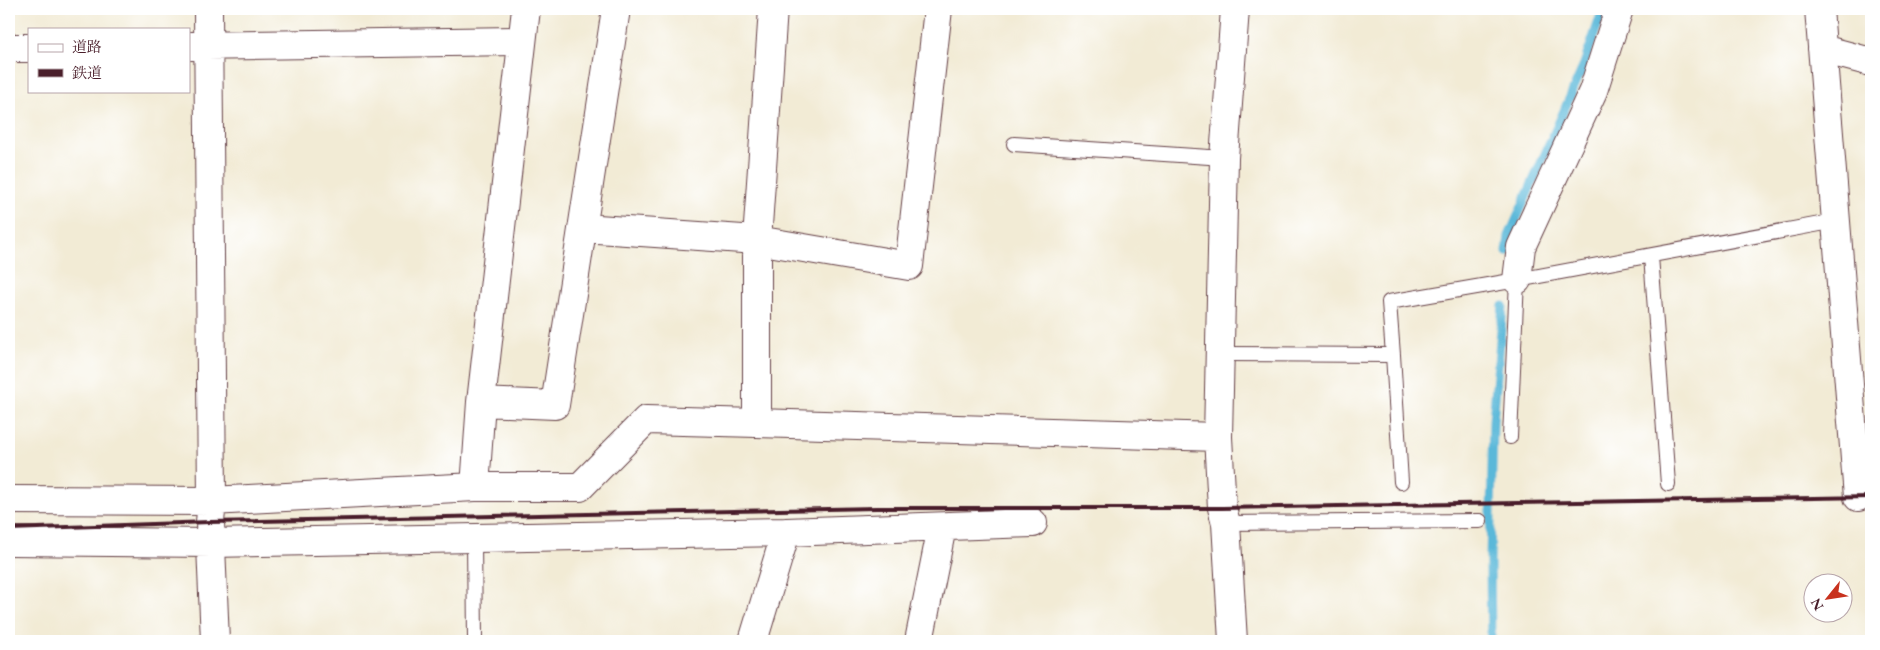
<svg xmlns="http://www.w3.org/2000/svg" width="1880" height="650" viewBox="0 0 1880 650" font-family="'EB Garamond','Noto Serif JP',serif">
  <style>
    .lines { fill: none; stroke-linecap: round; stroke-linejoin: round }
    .stream { stroke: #5ab8d9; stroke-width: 9 }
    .lane-casing { stroke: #633e44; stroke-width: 16 }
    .street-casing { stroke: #633e44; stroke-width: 30 }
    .lane { stroke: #fff; stroke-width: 14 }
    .street { stroke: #fff; stroke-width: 28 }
    .rail { stroke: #4a1f2b; stroke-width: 4 }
  </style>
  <rect width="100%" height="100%" fill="#fff"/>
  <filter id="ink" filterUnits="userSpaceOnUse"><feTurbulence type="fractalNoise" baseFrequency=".02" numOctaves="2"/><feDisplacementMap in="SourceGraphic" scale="10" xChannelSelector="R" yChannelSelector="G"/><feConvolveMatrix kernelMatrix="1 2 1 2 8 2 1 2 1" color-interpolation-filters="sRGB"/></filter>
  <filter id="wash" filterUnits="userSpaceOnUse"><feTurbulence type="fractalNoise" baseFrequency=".0096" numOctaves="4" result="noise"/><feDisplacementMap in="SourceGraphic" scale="20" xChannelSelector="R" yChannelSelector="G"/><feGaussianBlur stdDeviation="1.12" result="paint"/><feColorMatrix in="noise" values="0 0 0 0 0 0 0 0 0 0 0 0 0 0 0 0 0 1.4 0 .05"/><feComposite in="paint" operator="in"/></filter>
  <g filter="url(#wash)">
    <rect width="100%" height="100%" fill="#f2ebd5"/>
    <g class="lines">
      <path class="stream" d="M1507,252L1509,236L1583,67L1603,9
        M1491,641L1490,562L1493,421L1503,306"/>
    </g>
  </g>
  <g filter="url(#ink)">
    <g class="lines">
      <defs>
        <path id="lane" d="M1014,144L1224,158
          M1651,256L1668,484
          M1220,354L1393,355L1389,302L1517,280L1836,221
          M1393,355L1401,482
          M1510,437L1517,280
          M1226,523L1480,521
          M474,539L475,641"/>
        <path id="street" d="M208,9L212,501L210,522L215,641
          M616,9L555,405L481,402L475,487H580L646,420L757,423V240L773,9
          M1819,9L1858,497
          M189,46L522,41
          M9,48H29
          M1822,49L1871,62
          M583,228L757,240L909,266L938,9
          M1517,280L1521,247L1593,91L1619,9
          M481,402L526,9
          M757,423L1218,437
          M9,500L212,501L475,487
          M786,532L1033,523
          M9,541L212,543L786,532L753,641
          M919,641L942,527
          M1233,641L1226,523L1222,508L1218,437L1224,158L1235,9"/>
      </defs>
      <use href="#lane" class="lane-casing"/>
      <use href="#street" class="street-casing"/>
      <use href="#lane" class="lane"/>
      <use href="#street" class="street"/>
      <path class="rail" d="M9,529L210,522L876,508H1222L1871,497"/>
    </g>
  </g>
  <rect width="1880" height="650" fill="none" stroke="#fff" stroke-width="30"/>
  <rect x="28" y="28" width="162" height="65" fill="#ffffff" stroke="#b7a5aa"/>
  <rect x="38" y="44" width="25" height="8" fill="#ffffff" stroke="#b7a5aa"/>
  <text x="72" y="52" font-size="15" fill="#4a1f2b">道路</text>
  <rect x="38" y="69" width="25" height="8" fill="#4a1f2b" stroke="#b7a5aa"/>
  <text x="72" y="78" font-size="15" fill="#4a1f2b">鉄道</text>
  <g transform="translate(1828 598) rotate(240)"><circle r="24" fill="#ffffff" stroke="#b7a5aa"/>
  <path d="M0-4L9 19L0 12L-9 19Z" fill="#c8321e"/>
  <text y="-8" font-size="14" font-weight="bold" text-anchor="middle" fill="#4a1f2b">N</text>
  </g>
</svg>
